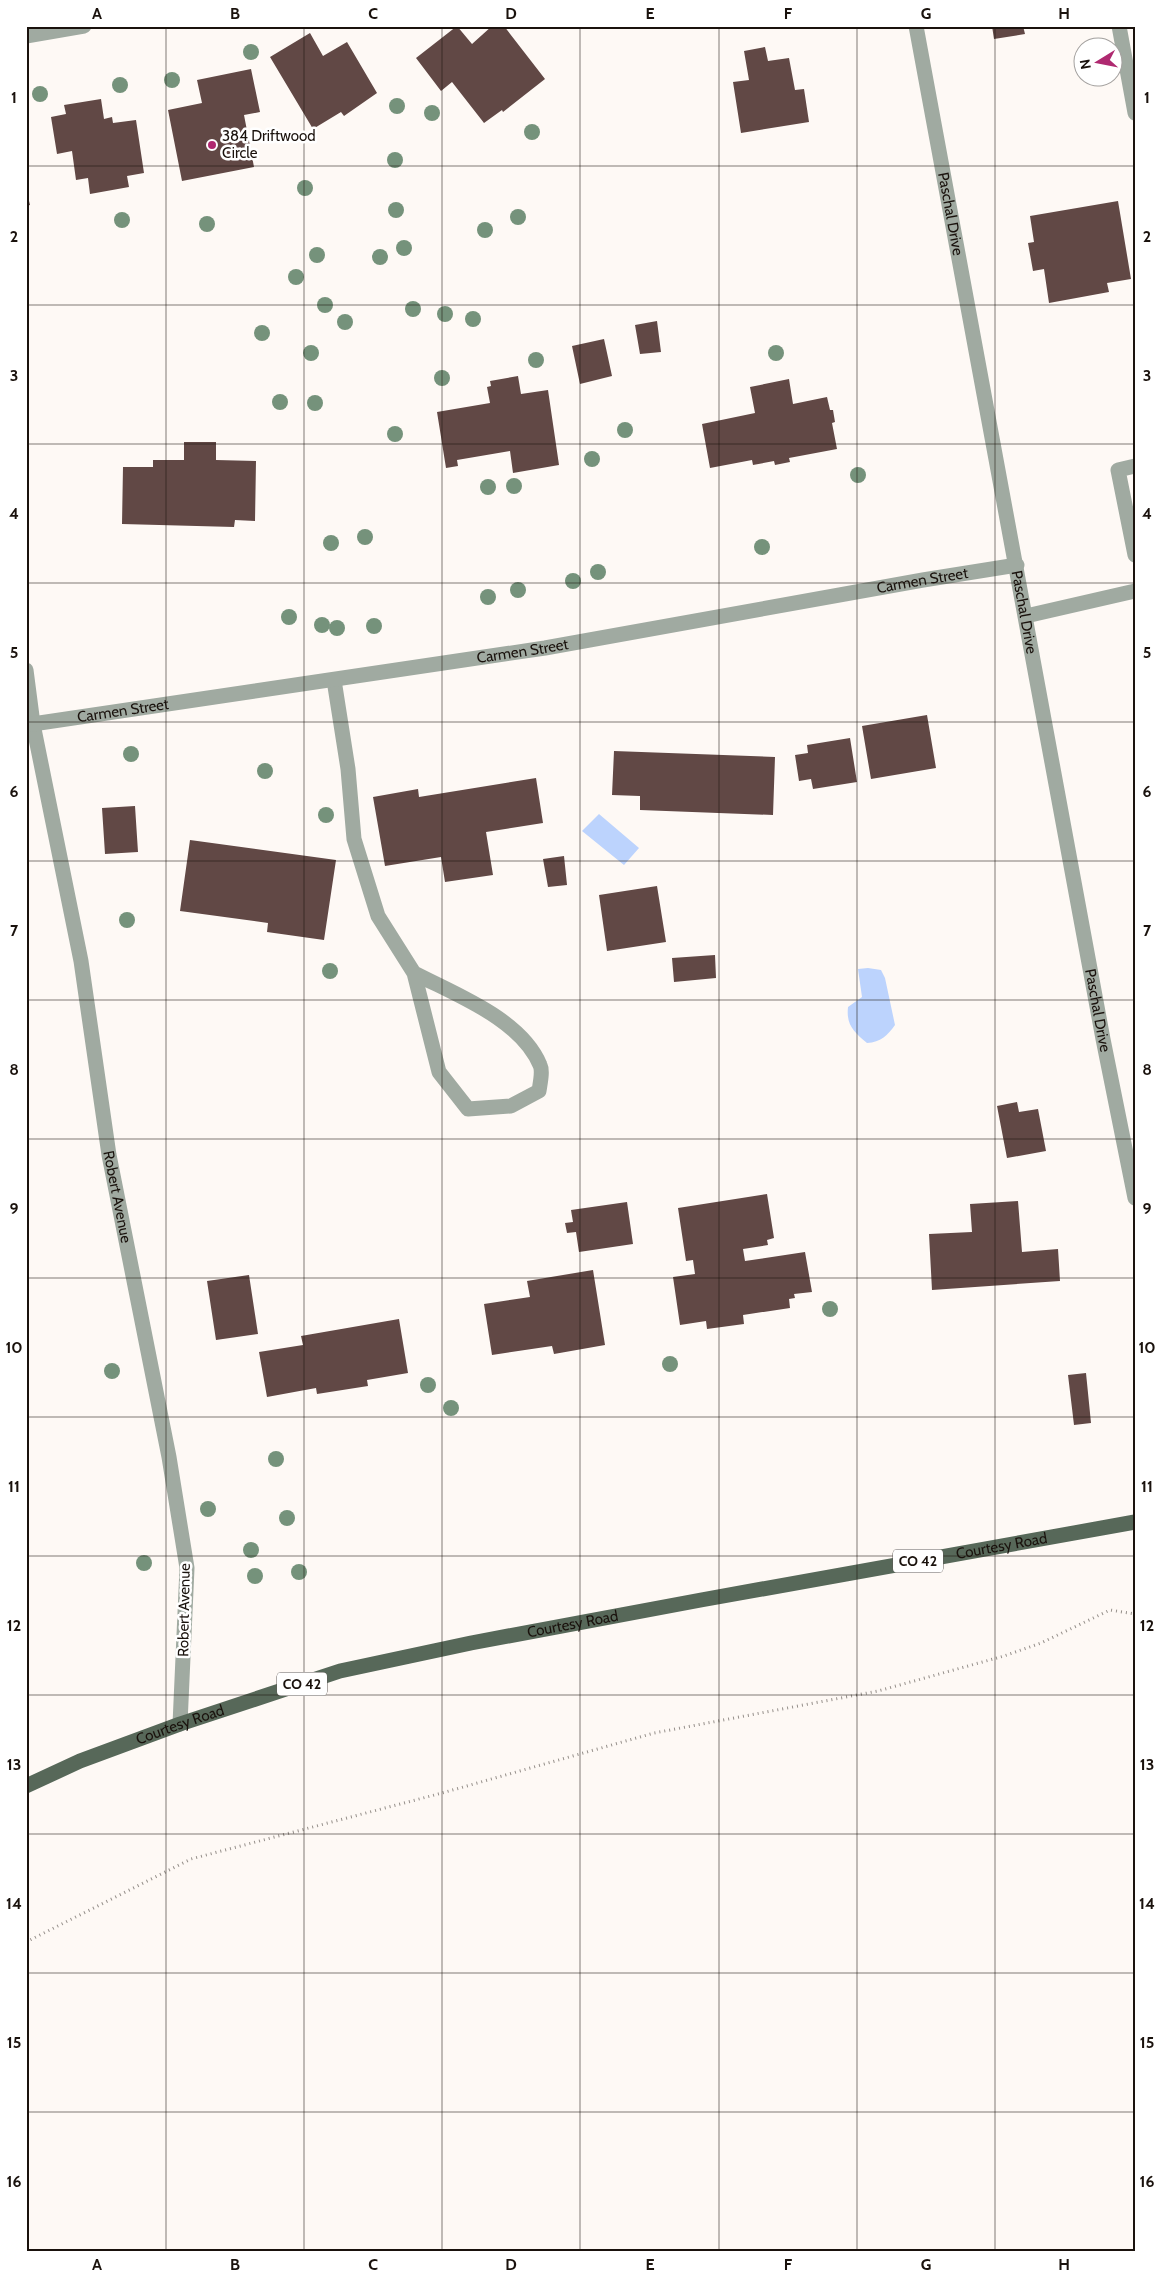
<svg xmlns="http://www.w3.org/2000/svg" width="1161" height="2278" viewBox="0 0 1161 2278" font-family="Cabin,sans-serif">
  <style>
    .water { fill: #bcd3fd }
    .building { fill: #614845 }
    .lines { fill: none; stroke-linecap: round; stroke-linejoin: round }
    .path { stroke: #958f8a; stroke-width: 3; stroke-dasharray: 1 4; stroke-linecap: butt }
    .lane { stroke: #a0aaa1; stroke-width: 15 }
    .street { stroke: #a0aaa1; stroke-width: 15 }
    .primary { stroke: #576859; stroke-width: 15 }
    .tree { fill: #75927b }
    .grid { fill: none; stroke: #1a120d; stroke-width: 1; stroke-opacity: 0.55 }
    .poi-dot { fill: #af2970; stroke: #fff; stroke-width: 2 }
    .labels { text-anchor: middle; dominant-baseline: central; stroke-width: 5; stroke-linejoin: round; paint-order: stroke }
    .shield { fill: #fff; stroke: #5f5956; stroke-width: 1 }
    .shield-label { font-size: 14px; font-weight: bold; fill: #1a120d }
    .poi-label { font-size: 15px; fill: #1a120d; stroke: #fff; text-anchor: start }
    .street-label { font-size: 15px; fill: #1a120d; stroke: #fff }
    .neatline { fill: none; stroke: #1a120d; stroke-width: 2 }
    .grid-label { font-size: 16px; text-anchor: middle; font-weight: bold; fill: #1a120d }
  </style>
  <rect width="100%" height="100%" fill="#fef9f5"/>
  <path class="water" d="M599,814L639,848L624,865L582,831Z
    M868,968L881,970L885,978L895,1025C887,1036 881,1042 867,1043C854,1032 846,1025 848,1007L862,997L858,969Z"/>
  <path class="building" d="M457,26L472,44L492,26H504L545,79L503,112L502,110L484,123L452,82L441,91L416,58Z
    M992,26H1023L1025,34L994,39Z
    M310,33L323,56L347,42L377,93L344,116L341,112L313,129L270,57Z
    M765,47L768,61L789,58L795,90L804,89L809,122L741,133L733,82L749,80L744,51Z
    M251,69L260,112L244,115L254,167L182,181L168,110L202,103L197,80Z
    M101,99L104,119L112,117L113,123L136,120L144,173L127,176L129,187L90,194L88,178L76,180L72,151L57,154L51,117L66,114L64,105Z
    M26,189L30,205L26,206Z
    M1118,201L1131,279L1107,283L1109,292L1049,303L1044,269L1033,271L1028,243L1034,242L1030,216Z
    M657,321L661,352L640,354L635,325Z
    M604,339L612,376L580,384L572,346Z
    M518,376L521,394L548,390L559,465L513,473L510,451L457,460L458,466L446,468L437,412L490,403L487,387L491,386L490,381Z
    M789,379L793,404L827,397L830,410H833L835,422L832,423L837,449L789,458L790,462L775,465L774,461L753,465L752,460L710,468L702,424L755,413L750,387Z
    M184,442H216V460L256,461L255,521L235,520L234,527L122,524L123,467H153V460H184Z
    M927,715L936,768L871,779L862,726Z
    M850,738L857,782L813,789L811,779L799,781L795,755L808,753L807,745Z
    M614,751L775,757L773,815L640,810V796L612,795Z
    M536,778L543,823L486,832L493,875L445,882L441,857L385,866L373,797L418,789L419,797Z
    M135,806L138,852L105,854L102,808Z
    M190,840L336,860L324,940L267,932L268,923L180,911Z
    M564,856L567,885L548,887L543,859Z
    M657,886L666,942L607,951L599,895Z
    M715,955L716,978L674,982L672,958Z
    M1017,1102L1019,1112L1038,1109L1046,1151L1007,1158L997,1106Z
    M767,1194L774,1238L767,1240L768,1245L743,1249L745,1261L805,1252L812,1292L794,1294L795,1298L789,1299L790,1308L743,1315L744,1324L707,1329L706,1321L680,1325L673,1277L695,1274L693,1260L686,1261L678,1208Z
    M1018,1201L1022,1252L1058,1249L1060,1281L932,1290L929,1234L972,1232L970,1204Z
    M627,1202L633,1244L579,1252L576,1232L567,1233L565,1223L573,1222L571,1210Z
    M593,1270L605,1345L554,1354L552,1346L492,1355L484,1304L530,1297L527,1281Z
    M249,1275L258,1334L216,1340L207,1281Z
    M399,1319L408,1373L367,1380L368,1386L317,1394L316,1388L267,1397L259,1352L303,1345L301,1336Z
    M1086,1373L1091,1423L1074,1425L1068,1375Z"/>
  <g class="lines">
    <path class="path" d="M26,1942L191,1859L442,1793L654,1733L878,1691L1004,1656L1041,1643L1110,1610L1135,1614"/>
    <path class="lane" d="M1119,26L1135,113
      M1135,466L1118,470L1135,555
      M1026,616L1135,591
      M334,680L348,769L354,839L378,916L414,973L439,1072L468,1109L511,1106L539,1091C540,1084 543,1071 540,1065C521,1019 456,995 414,973"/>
    <g class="street">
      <path id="s1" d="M916,26L1103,1039L1135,1198"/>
      <path d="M26,36L84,26"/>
      <path id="s2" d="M26,670L33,724L81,961L109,1155L169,1457L187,1568L180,1724"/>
      <path id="s3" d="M26,725L545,648L923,580L1017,565"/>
    </g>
    <path class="primary" id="s4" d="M26,1786L80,1761L180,1724L340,1671L471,1643L701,1600L1135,1522"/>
  </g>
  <g class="tree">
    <circle cx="251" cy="52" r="8"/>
    <circle cx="172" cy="80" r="8"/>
    <circle cx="120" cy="85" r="8"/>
    <circle cx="40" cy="94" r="8"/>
    <circle cx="397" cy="106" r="8"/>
    <circle cx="432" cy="113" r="8"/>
    <circle cx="532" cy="132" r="8"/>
    <circle cx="395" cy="160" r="8"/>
    <circle cx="305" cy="188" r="8"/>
    <circle cx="396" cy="210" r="8"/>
    <circle cx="518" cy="217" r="8"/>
    <circle cx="122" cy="220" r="8"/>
    <circle cx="207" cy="224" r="8"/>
    <circle cx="485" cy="230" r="8"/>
    <circle cx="404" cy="248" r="8"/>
    <circle cx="317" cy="255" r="8"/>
    <circle cx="380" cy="257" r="8"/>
    <circle cx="296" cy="277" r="8"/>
    <circle cx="325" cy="305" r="8"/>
    <circle cx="413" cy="309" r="8"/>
    <circle cx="445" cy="314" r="8"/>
    <circle cx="473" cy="319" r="8"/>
    <circle cx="345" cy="322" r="8"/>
    <circle cx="262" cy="333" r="8"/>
    <circle cx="311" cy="353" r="8"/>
    <circle cx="776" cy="353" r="8"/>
    <circle cx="536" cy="360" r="8"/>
    <circle cx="442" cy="378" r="8"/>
    <circle cx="280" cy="402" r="8"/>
    <circle cx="315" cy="403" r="8"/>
    <circle cx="625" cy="430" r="8"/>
    <circle cx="395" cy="434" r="8"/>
    <circle cx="592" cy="459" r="8"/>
    <circle cx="858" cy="475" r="8"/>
    <circle cx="514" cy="486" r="8"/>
    <circle cx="488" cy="487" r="8"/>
    <circle cx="365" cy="537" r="8"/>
    <circle cx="331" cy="543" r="8"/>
    <circle cx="762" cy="547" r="8"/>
    <circle cx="598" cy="572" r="8"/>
    <circle cx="573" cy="581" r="8"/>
    <circle cx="518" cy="590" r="8"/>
    <circle cx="488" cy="597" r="8"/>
    <circle cx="289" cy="617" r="8"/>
    <circle cx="322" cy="625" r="8"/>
    <circle cx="374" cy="626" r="8"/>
    <circle cx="337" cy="628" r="8"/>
    <circle cx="131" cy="754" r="8"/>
    <circle cx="265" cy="771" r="8"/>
    <circle cx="326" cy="815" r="8"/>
    <circle cx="127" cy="920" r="8"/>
    <circle cx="330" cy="971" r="8"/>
    <circle cx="830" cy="1309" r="8"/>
    <circle cx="670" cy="1364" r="8"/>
    <circle cx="112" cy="1371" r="8"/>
    <circle cx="428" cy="1385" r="8"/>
    <circle cx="451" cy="1408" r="8"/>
    <circle cx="276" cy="1459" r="8"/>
    <circle cx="208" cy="1509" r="8"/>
    <circle cx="287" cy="1518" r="8"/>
    <circle cx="251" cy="1550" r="8"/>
    <circle cx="144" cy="1563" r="8"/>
    <circle cx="299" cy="1572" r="8"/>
    <circle cx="255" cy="1576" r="8"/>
  </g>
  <path class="grid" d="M166,26V2252M304,26V2252M442,26V2252M580,26V2252M719,26V2252M857,26V2252M995,26V2252M26,166H1135M26,305H1135M26,444H1135M26,583H1135M26,722H1135M26,861H1135M26,1000H1135M26,1139H1135M26,1278H1135M26,1417H1135M26,1556H1135M26,1695H1135M26,1834H1135M26,1973H1135M26,2112H1135"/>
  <circle class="poi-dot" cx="212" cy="145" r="5"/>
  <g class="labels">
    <g class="shield">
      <rect x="893" y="1549.5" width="50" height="23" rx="4"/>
      <rect x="277" y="1672.5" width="50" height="23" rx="4"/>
    </g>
    <g class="shield-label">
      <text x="918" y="1561">CO 42</text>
      <text x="302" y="1684">CO 42</text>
    </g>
    <g class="poi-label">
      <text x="222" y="136">384 Driftwood<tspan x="222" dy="17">Circle</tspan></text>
    </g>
    <g class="street-label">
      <text stroke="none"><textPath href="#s1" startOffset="191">Paschal Drive</textPath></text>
      <text stroke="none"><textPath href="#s3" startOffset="908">Carmen Street</textPath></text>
      <text stroke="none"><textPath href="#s1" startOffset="596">Paschal Drive</textPath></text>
      <text stroke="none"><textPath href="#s3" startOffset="502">Carmen Street</textPath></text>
      <text stroke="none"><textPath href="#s3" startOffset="98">Carmen Street</textPath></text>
      <text stroke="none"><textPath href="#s1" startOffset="1001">Paschal Drive</textPath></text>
      <text stroke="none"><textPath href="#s2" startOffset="535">Robert Avenue</textPath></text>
      <text stroke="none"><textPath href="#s4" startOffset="1008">Courtesy Road</textPath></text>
      <text transform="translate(184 1610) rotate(-89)">Robert Avenue</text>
      <text stroke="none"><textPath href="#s4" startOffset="572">Courtesy Road</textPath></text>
      <text stroke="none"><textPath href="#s4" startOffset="166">Courtesy Road</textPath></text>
    </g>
  </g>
  <rect width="1161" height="2278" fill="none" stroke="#ffffff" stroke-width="55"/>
  <g transform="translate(1098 62) rotate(260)"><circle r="24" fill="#ffffff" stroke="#a3a09e"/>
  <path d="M0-4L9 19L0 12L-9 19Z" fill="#af2970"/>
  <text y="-8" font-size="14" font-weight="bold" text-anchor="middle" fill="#1a120d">N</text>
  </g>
  <rect x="28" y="28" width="1106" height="2222" class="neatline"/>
  <g class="grid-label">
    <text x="97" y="19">A</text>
    <text x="235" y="19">B</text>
    <text x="373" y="19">C</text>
    <text x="511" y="19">D</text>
    <text x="650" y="19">E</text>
    <text x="788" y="19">F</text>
    <text x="926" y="19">G</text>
    <text x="1064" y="19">H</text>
    <text x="14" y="103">1</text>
    <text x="1147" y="103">1</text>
    <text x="14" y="242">2</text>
    <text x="1147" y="242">2</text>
    <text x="14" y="381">3</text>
    <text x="1147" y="381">3</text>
    <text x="14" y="519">4</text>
    <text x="1147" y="519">4</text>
    <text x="14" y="658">5</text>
    <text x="1147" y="658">5</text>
    <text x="14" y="797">6</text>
    <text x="1147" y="797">6</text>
    <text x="14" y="936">7</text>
    <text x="1147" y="936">7</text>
    <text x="14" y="1075">8</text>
    <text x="1147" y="1075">8</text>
    <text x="14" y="1214">9</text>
    <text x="1147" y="1214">9</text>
    <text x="14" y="1353">10</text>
    <text x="1147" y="1353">10</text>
    <text x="14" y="1492">11</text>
    <text x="1147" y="1492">11</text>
    <text x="14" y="1631">12</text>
    <text x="1147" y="1631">12</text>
    <text x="14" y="1770">13</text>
    <text x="1147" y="1770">13</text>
    <text x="14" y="1909">14</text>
    <text x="1147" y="1909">14</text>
    <text x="14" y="2048">15</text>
    <text x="1147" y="2048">15</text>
    <text x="14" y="2187">16</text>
    <text x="1147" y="2187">16</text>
    <text x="97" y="2270">A</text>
    <text x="235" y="2270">B</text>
    <text x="373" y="2270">C</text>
    <text x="511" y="2270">D</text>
    <text x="650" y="2270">E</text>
    <text x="788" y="2270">F</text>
    <text x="926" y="2270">G</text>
    <text x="1064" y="2270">H</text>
  </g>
</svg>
